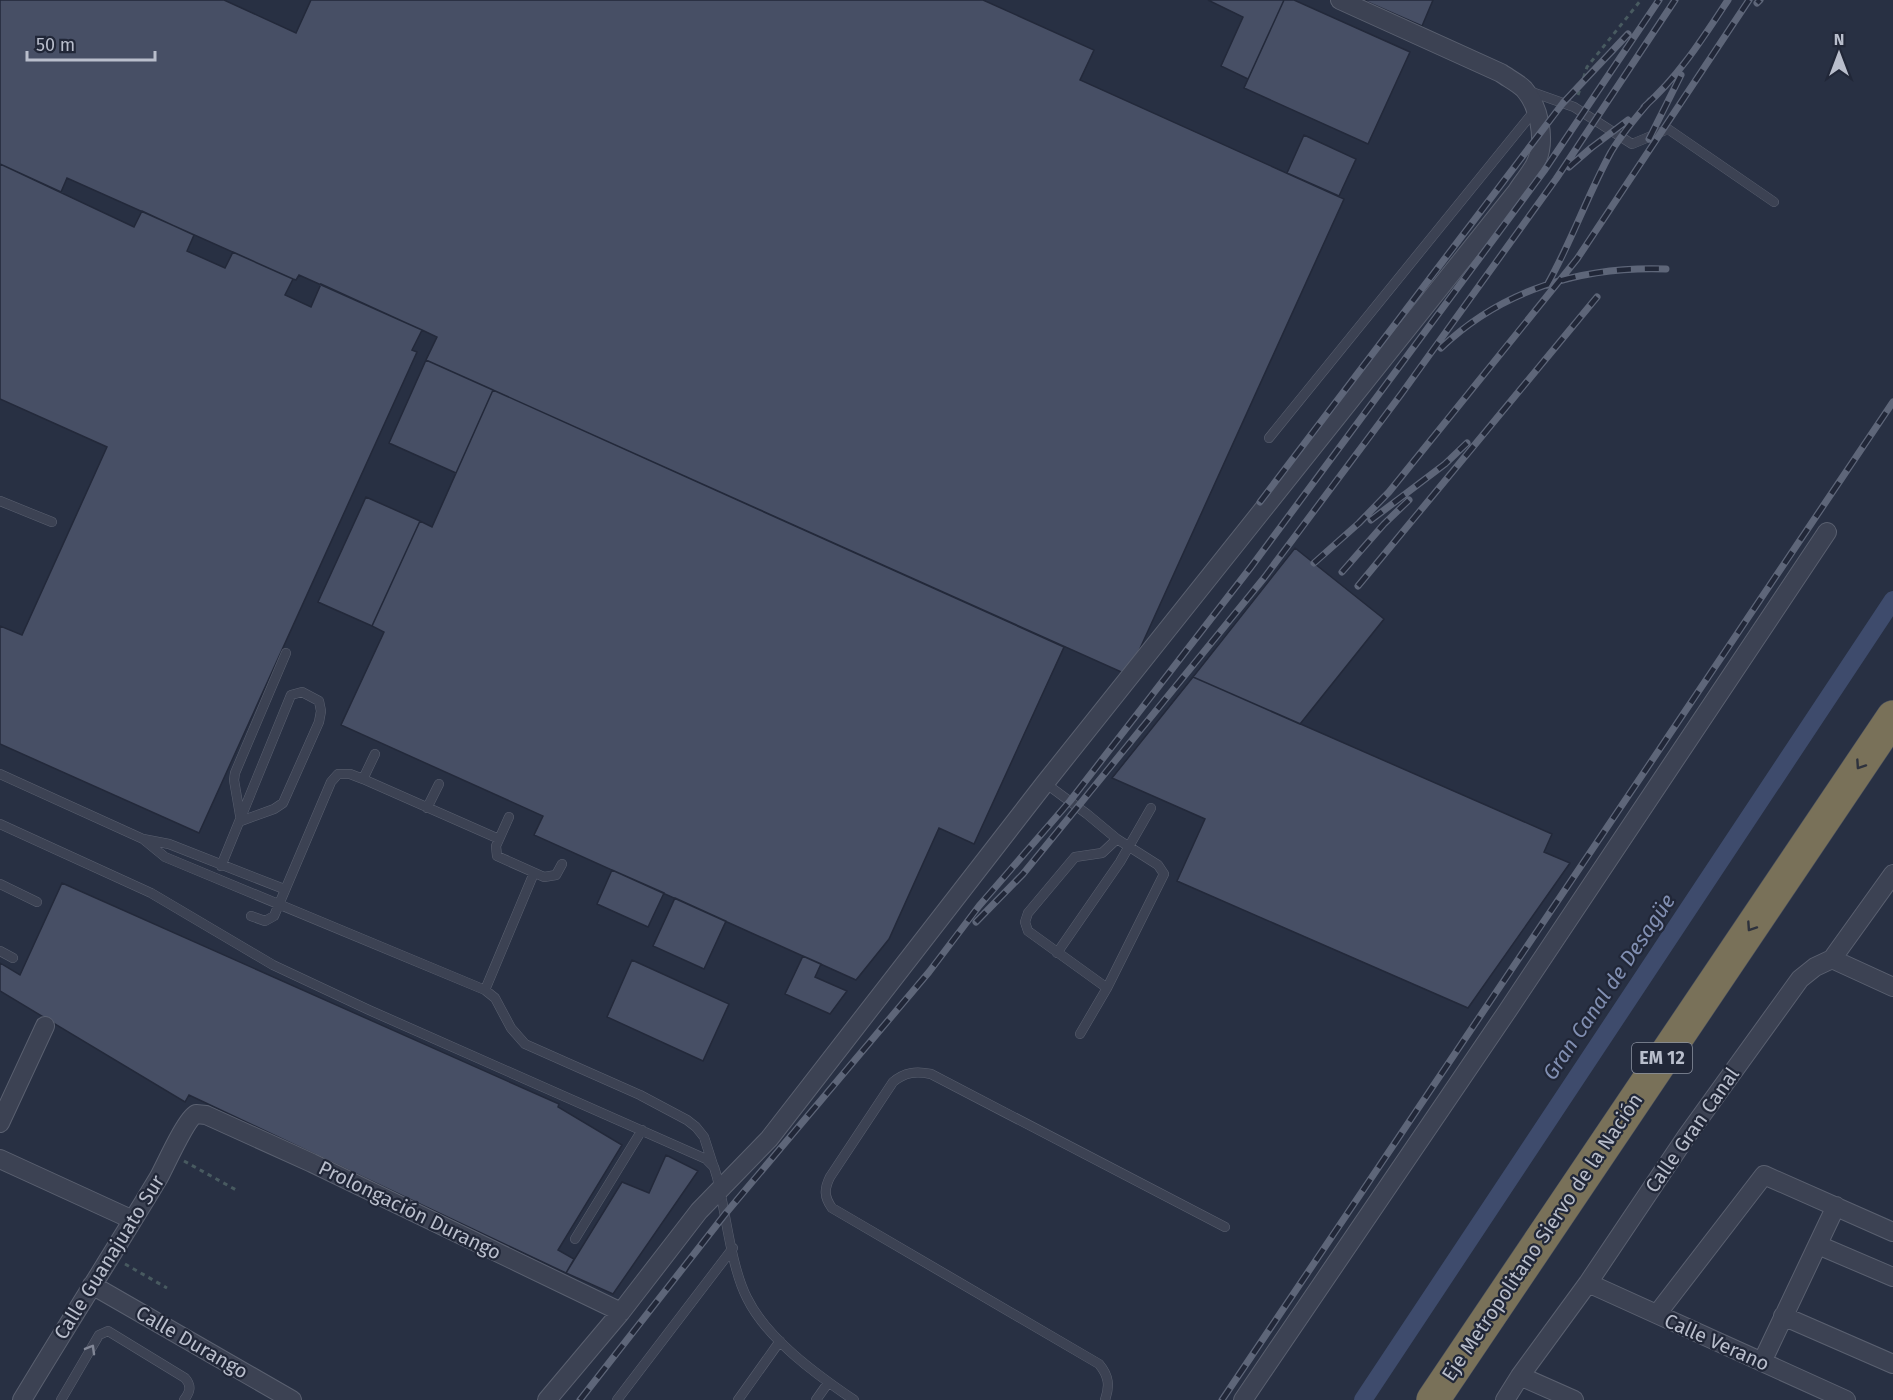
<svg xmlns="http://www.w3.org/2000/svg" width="1893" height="1400" viewBox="0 0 1893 1400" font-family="'Fira Sans',sans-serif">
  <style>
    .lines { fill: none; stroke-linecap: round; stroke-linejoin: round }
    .canal { stroke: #3e4b6c; stroke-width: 18 }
    .building { fill: #474f65; stroke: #23293a; stroke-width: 1.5 }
    .service-casing { stroke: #5a6070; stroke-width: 10 }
    .minor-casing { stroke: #5a6070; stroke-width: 20 }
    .motorway-casing { stroke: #474d5d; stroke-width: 34 }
    .path { stroke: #485a60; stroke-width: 3; stroke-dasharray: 4.5 4.5; stroke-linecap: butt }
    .service { stroke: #3c4253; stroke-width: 9 }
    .minor { stroke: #3c4253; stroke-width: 18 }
    .motorway { stroke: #797159; stroke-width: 33 }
    .rail-casing { stroke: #5e6679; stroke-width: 7 }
    .rail { stroke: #212738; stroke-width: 4.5; stroke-dasharray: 14; stroke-linecap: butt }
    .oneway { stroke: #2e323d }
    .oneway2 { stroke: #818696 }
    .labels { text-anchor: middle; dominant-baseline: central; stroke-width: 4.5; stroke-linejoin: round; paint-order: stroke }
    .shield { fill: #212738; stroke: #8b91a0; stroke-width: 1.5 }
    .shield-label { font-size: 18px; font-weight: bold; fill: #b9becc }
    .street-label { font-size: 20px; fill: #b9becc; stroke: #212738 }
    .water-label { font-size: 21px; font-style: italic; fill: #818fb2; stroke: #212738 }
  </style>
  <rect width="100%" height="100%" fill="#283043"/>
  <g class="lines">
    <path class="canal" d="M1363,1400L1893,600"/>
  </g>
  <path class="building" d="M0,0H224L296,33L311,0H983L1094,50L1080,80L1344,199L1128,675L426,360L437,337L422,330L299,275L296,280L293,279L67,178L61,192L0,164Z
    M1208,0H1284L1248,79L1221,66L1243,17Z
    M1284,0H1294L1410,52L1368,144L1244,88Z
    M1363,0H1433L1422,26Z
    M1304,135L1356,159L1339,196L1287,173Z
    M0,164L134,227L142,211L194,235L187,251L225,268L233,252L293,279L285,295L311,307L321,284L422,330L412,350L417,352L199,833L0,744V626L22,635L107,447L0,399Z
    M426,360L493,390L456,473L389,443Z
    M493,390L1064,647L974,844L939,828L889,939L856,980L534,835L543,816L341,725L384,632L372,626L420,521L432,527Z
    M366,497L420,521L372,626L318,602Z
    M1295,548L1384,619L1300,724L1193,677Z
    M1193,677L1552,834L1544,852L1570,863L1468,1008L1177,881L1205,819L1112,778Z
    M612,870L664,893L648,927L597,904Z
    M62,883L559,1104L558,1107L622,1145L558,1250L574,1259L566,1273L189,1095L185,1102L0,991V963L20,975Z
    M675,898L726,921L704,969L653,946Z
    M803,956L821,964L815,977L847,991L830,1014L785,994Z
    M632,960L729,1004L703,1061L607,1017Z
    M666,1155L698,1171L613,1294L566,1273L622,1182L649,1193Z"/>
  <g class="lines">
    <defs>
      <path id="service" d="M1529,91L1574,107L1632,144L1668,129L1774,202
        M1269,438L1535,110
        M0,501L52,522
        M0,774L143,839L165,857L485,990L495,998L511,1028L525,1044L640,1095L687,1120L696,1127L704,1137L713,1165
        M363,779L375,754
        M1045,783L1087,814L1117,839L1158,865L1164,874L1107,988L1080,1034
        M427,808L439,784
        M509,817L496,846L497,856L544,877L556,875L562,864
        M0,824L151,893L273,965L369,1010L706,1159L714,1167L717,1177C726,1213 731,1267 747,1298C767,1339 817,1375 854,1400
        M143,839L169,844L284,889
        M221,866L291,695L302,692L319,701L321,711L319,722L283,803L274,809L241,821L234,780L235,773L286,653
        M0,884L37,902
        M251,916L265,921L274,916L331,782L338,774H350L363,779L499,839
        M0,951L13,958
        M1057,953L1120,862L1151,808
        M1107,988L1028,931L1025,922L1028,913L1075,857L1102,853L1117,839
        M485,990L534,873
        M575,1239L642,1130
        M61,1400L99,1335L108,1331L185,1378C192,1386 190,1392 184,1400
        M617,1400L733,1248
        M738,1400L780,1341
        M816,1400L828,1383
        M1105,1400C1110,1386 1109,1376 1099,1364L832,1208C824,1197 824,1189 830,1177L893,1082C905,1072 916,1071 931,1074L1225,1227"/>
      <path id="minor" d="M1832,959L1893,987
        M0,1123L45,1026
        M0,1159L133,1220
        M1818,1245L1893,1277
        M1588,1283L1846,1400
        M92,1285L292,1400
        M1657,1314L1764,1175L1893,1232
        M1783,1316L1893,1364
        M1762,1362L1836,1206
        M1520,1376L1574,1400
        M22,1400C67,1325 114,1252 159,1177C166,1164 186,1119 196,1114L206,1115L312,1163L621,1312
        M547,1400L621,1312L699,1211L769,1139L1045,783L1517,191C1523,181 1533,171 1537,160C1546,139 1539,106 1524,89C1518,83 1508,78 1501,73L1340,0
        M1243,1400L1506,1013L1827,532
        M1505,1400L1520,1376L1588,1283L1686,1137L1800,979L1815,967L1832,959L1893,874"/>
      <path id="motorway" d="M1433,1400L1893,717"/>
    </defs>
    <use href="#service" class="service-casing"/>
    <use href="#minor" class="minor-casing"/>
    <use href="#motorway" class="motorway-casing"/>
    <path class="path" d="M1578,95L1587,67L1641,0
      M184,1161L238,1191
      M125,1264L167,1288"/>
    <use href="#service" class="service"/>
    <use href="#minor" class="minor"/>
    <use href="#motorway" class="motorway"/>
    <defs>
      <path id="rail" d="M1757,3L1760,0
        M1644,107C1679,76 1703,38 1728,0
        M1649,139L1681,75
        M1569,167L1591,148L1628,120
        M1547,285C1571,243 1587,196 1611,152C1622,134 1636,117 1650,101
        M1441,348C1503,289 1582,266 1666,269
        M1260,502L1563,103L1628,34
        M1371,520L1445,464L1467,443
        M1314,563L1359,523L1389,492L1577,259L1749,0
        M1342,572L1384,524L1409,500
        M1358,586L1597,297
        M976,922L1023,874L1264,578L1402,393L1556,179L1675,0
        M580,1400L726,1213L929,972L979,906L1070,801L1251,567L1544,171L1659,0
        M1222,1400L1893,402"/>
    </defs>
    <use href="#rail" class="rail-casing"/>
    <use href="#rail" class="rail"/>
  </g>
  <defs><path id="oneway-chevron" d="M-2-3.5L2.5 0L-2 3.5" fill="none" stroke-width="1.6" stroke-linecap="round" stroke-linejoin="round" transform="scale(1.5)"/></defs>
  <g class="oneway">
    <use href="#oneway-chevron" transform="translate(1860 765) rotate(124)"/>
    <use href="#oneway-chevron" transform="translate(1751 927) rotate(124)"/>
  </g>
  <use class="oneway2" href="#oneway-chevron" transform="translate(91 1349) rotate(-60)"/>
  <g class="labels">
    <rect class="shield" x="1632" y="1043" width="60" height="30" rx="4.5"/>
    <g class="shield-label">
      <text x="1662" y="1058">EM 12</text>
    </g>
    <g class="street-label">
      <text transform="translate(1692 1130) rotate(-55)">Calle Gran Canal</text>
      <text transform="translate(410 1210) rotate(26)">Prolongación Durango</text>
      <text transform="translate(1542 1237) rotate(-56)">Eje Metropolitano Siervo de la Nación</text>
      <text transform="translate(109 1257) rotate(-58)">Calle Guanajuato Sur</text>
      <text transform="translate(192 1342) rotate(30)">Calle Durango</text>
      <text transform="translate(1717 1342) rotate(24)">Calle Verano</text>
    </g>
    <g class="water-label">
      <text transform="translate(1609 987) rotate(-56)">Gran Canal de Desagüe</text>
    </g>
  </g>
  <g transform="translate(1839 54)" stroke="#212738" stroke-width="4.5" paint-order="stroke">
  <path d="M0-4.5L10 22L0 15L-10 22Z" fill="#b9becc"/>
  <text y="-9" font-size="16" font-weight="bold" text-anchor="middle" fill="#b9becc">N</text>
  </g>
  <path d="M27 51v9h128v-9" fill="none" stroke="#b9becc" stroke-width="3"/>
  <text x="36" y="51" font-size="18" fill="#b9becc" stroke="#212738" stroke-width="4.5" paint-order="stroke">50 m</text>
</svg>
